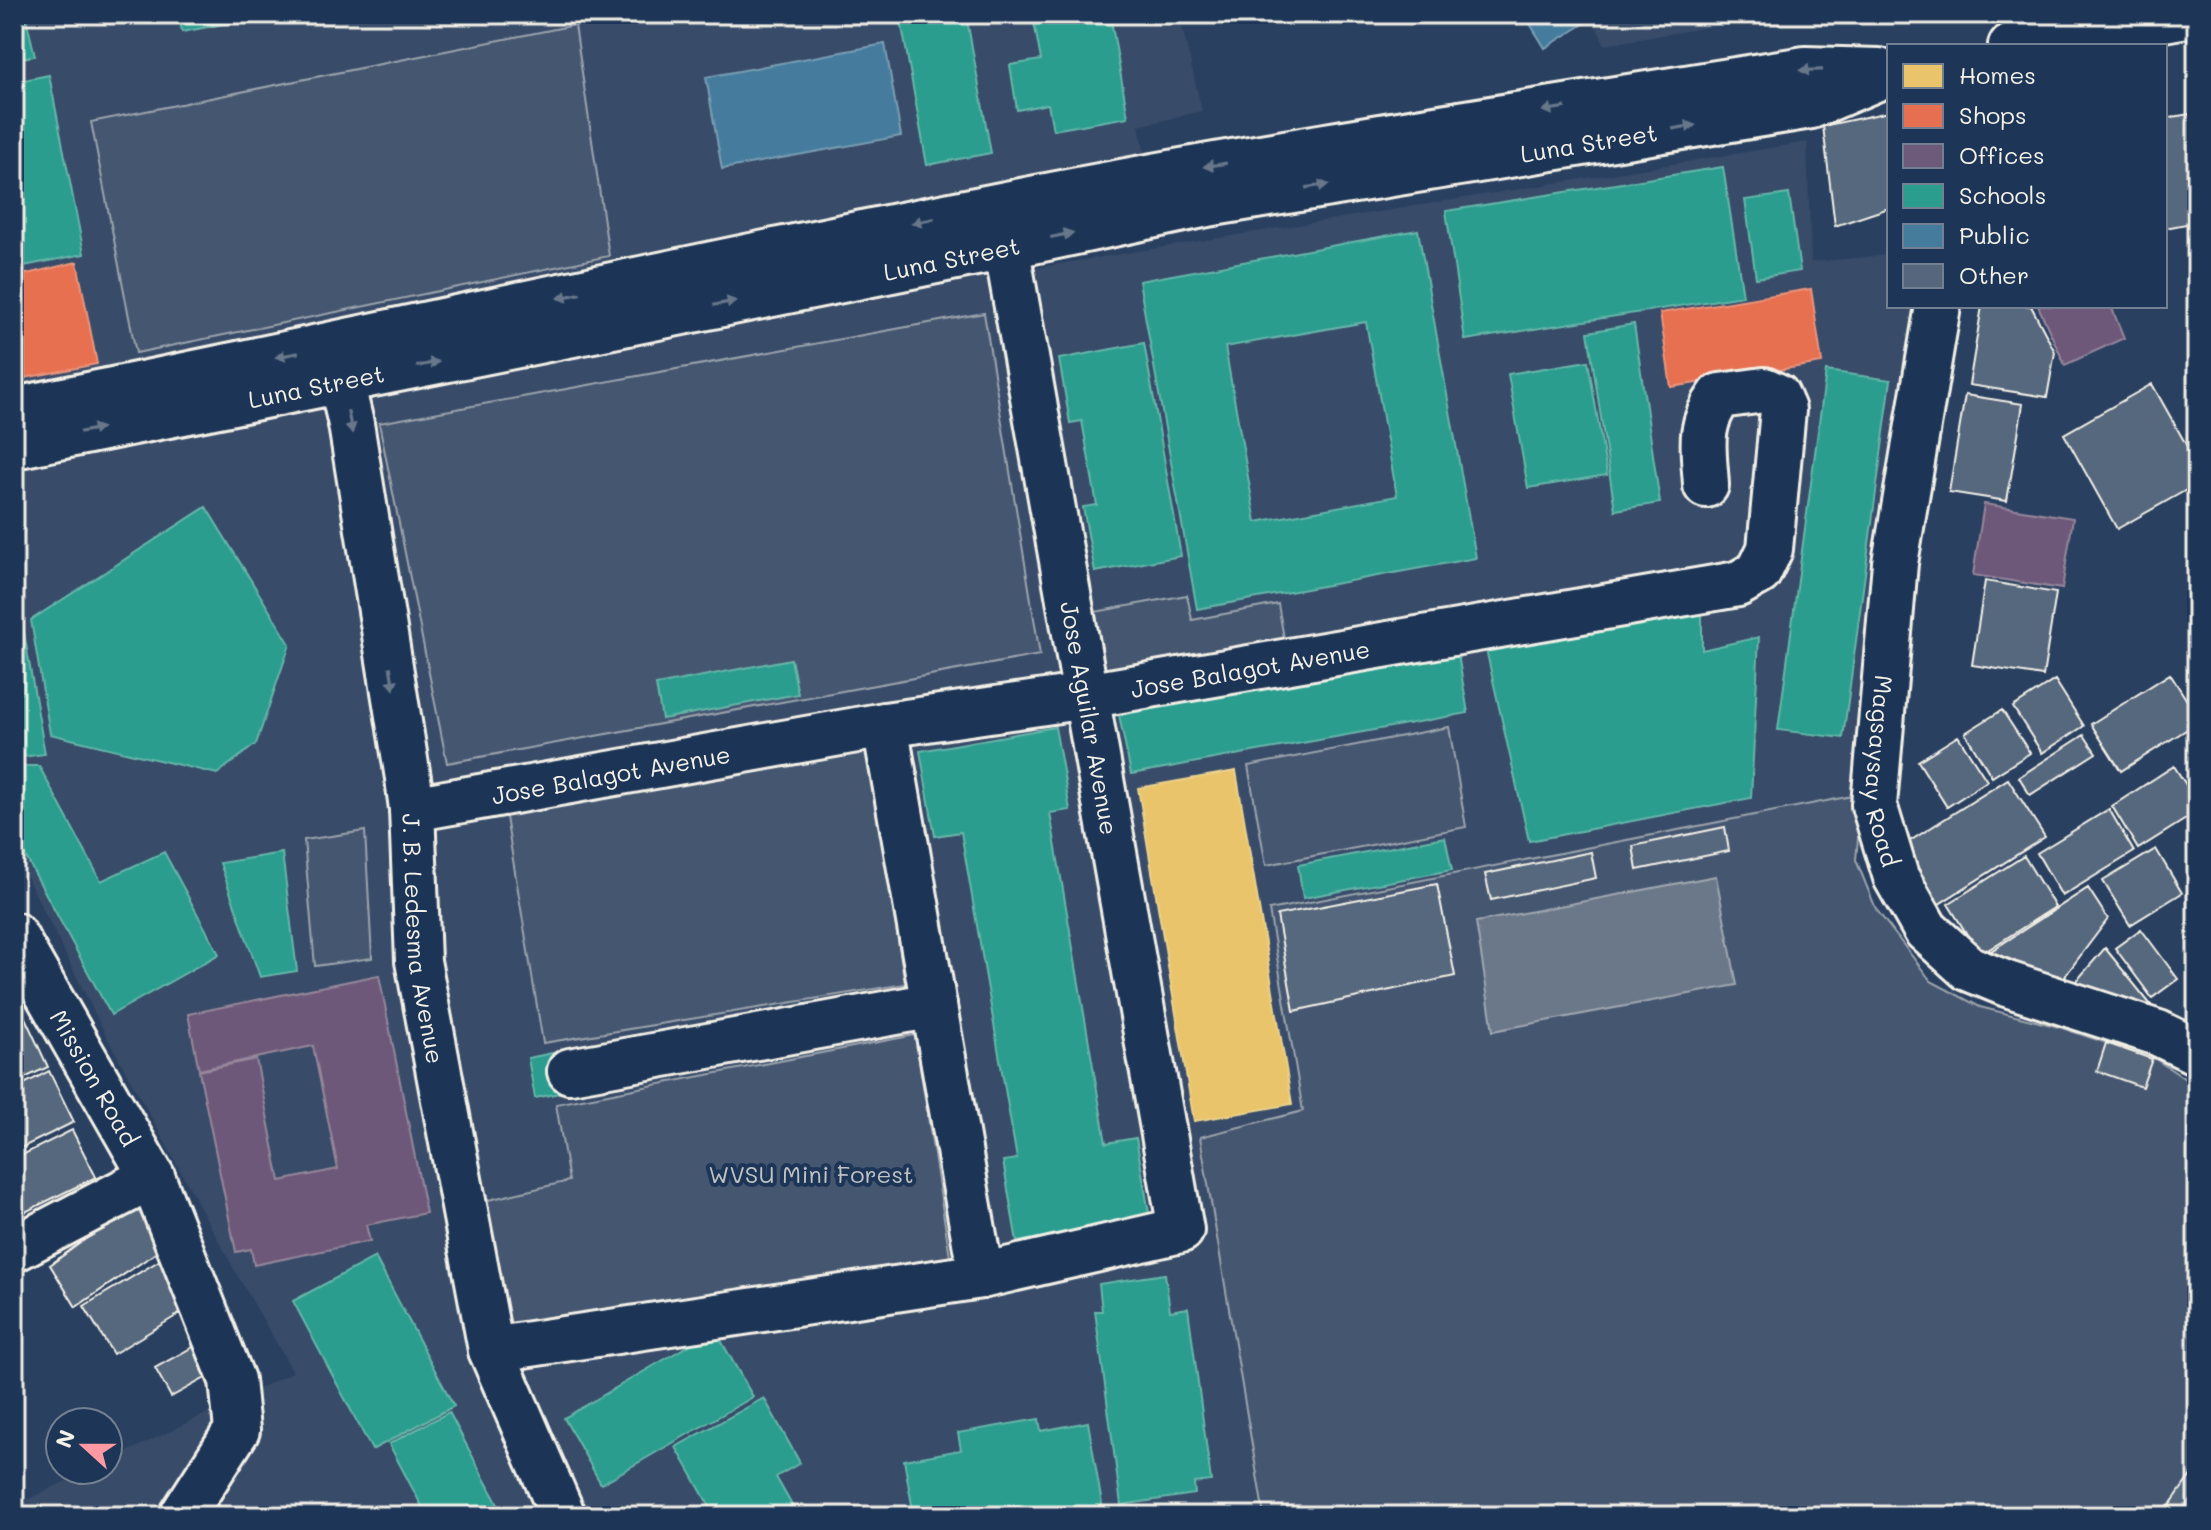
<svg xmlns="http://www.w3.org/2000/svg" width="2211" height="1530" viewBox="0 0 2211 1530" font-family="Mali,sans-serif">
  <style>
    .built { fill: #374c69 }
    .green { fill: #445771; stroke: #9ca4ac; stroke-width: 2 }
    .water { fill: #6a788a; stroke: #a1a8b0; stroke-width: 2 }
    .homes { fill: #e9c46a; stroke: #ecd290; stroke-width: 2 }
    .shops { fill: #e76f51; stroke: #eb967e; stroke-width: 2 }
    .offices { fill: #6d597a; stroke: #96879b; stroke-width: 2 }
    .schools { fill: #2a9d8f; stroke: #67b6aa; stroke-width: 2; fill-rule: evenodd }
    .public { fill: #457b9d; stroke: #7a9eb4; stroke-width: 2 }
    .building { fill: #56677d; stroke: #f4f1e8; stroke-width: 2 }
    .lines { fill: none; stroke-linecap: round; stroke-linejoin: round }
    .minor-casing { stroke: #f4f1e8; stroke-width: 50 }
    .major-casing { stroke: #f4f1e8; stroke-width: 50 }
    .minor { stroke: #1d3557; stroke-width: 44 }
    .major { stroke: #1d3557; stroke-width: 44 }
    .oneway { fill: #68778a }
    .labels { text-anchor: middle; dominant-baseline: central; stroke-width: 8; stroke-linejoin: round; paint-order: stroke }
    .street-label { font-size: 24px; fill: #f4f1e8; stroke: #1d3557 }
    .park-label { font-size: 24px; fill: #bfc3c4; stroke: #1d3557 }
  </style>
  <rect width="100%" height="100%" fill="#2a4060"/>
  <filter id="ink" filterUnits="userSpaceOnUse"><feTurbulence type="fractalNoise" baseFrequency=".0125" numOctaves="2"/><feDisplacementMap in="SourceGraphic" scale="16" xChannelSelector="R" yChannelSelector="G"/><feConvolveMatrix kernelMatrix="1 2 1 2 8 2 1 2 1" color-interpolation-filters="sRGB"/></filter>
  <g filter="url(#ink)">
    <path class="built" d="M14,14H1179L1202,111L1139,126L1145,154L14,388Z
      M1590,14H1783L1605,45Z
      M1807,142L1811,262L1889,255V306H1918L1862,794L1270,910L1303,1111L1200,1137L1264,1516H14V1506L89,1470H108V1461L293,1372L238,1276L101,1026L14,851V454L344,397L986,276Z"/>
    <path class="green" d="M575,25L609,256L136,353L91,122Z
      M984,313L1040,655L447,763L379,423Z
      M1187,595L1192,620L1278,604L1286,650L1097,686L1084,614Z
      M1449,727L1466,827L1266,865L1248,766Z
      M867,746L905,984L543,1043L505,811Z
      M1862,794L1856,860L1876,909L1931,981L1980,1007L2059,1027L2157,1060L2197,1087V1516H1264L1200,1137L1303,1111L1269,910Z
      M365,831L372,958L315,966L304,840Z
      M915,1035L952,1269L504,1336L484,1201L569,1181L556,1104Z"/>
    <path class="water" d="M1716,876L1737,985L1493,1031L1476,922Z"/>
    <path class="homes" d="M1236,771L1292,1104L1194,1121L1138,788Z"/>
    <path class="shops" d="M77,262L97,364L14,380V277Z
      M1811,289L1822,363L1671,387L1660,313Z"/>
    <path class="offices" d="M2038,306H2111L2124,338L2065,365Z
      M1984,504L2073,518L2062,589L1973,575Z
      M379,975L426,1213L366,1225L370,1241L254,1265L251,1249L236,1252L199,1071L256,1059L280,1181L338,1169L313,1046L199,1070L188,1014Z"/>
    <path class="schools" d="M14,14H25L35,56L14,59Z
      M179,14H243L244,20L182,32Z
      M246,14H303L248,24Z
      M938,14H966L991,153L927,165L901,21Z
      M1047,14H1110L1128,117L1053,130L1048,104L1017,110L1010,65L1041,60L1033,17Z
      M49,75L84,254L14,268V82Z
      M1723,167L1743,296L1465,340L1446,211Z
      M1789,194L1800,271L1756,278L1745,200Z
      M1418,230L1476,558L1197,609L1139,281ZM1366,322L1397,496L1256,522L1225,347Z
      M1634,324L1660,503L1615,510L1588,332Z
      M1144,343L1181,556L1095,572L1083,507L1097,505L1082,421L1070,423L1059,359Z
      M1588,361L1607,475L1528,488L1508,374Z
      M1826,371L1891,380L1843,738L1778,730Z
      M206,507L290,644L256,744L217,774L50,734L31,620Z
      M1702,604V650L1759,637L1751,798L1529,841L1486,649Z
      M23,627L45,754L14,758V629Z
      M1455,637L1468,713L1131,774L1116,700Z
      M791,659L798,694L662,719L656,685Z
      M1055,727L1070,810L1050,813L1106,1143L1136,1138L1150,1219L1017,1242L1003,1161L1017,1159L961,832L935,836L920,751Z
      M14,766H39L101,881L164,852L219,954L111,1015L14,835Z
      M1445,837L1452,870L1303,898L1298,865Z
      M282,853L297,971L260,977L220,863Z
      M567,1050L574,1090L535,1098L528,1058Z
      M375,1257L454,1406L372,1450L293,1301Z
      M1165,1274L1170,1311L1188,1308L1211,1481L1194,1483L1195,1494L1121,1505L1095,1311H1102L1099,1284Z
      M715,1330L753,1397L601,1484L564,1418Z
      M764,1398L800,1463L776,1477L798,1516H715L676,1447Z
      M449,1412L504,1516H427L389,1444Z
      M1039,1419L1041,1431L1088,1422L1104,1516H914L904,1460L961,1450L958,1433Z"/>
    <path class="public" d="M1524,14H1586L1590,20L1545,48Z
      M885,44L901,136L722,169L706,77Z"/>
    <path class="building" d="M1889,112V208L1835,226L1823,126Z
      M2197,113V222L2165,228V118Z
      M1982,306H2031L2055,352L2047,397L1969,385Z
      M2152,384L2197,464V484L2117,529L2064,434Z
      M1965,395L2023,404L2007,501L1949,492Z
      M1985,581L2056,593L2043,676L1972,665Z
      M2170,674L2197,716V723L2121,771L2091,724Z
      M2055,680L2084,726L2042,753L2013,707Z
      M2002,710L2030,753L1992,777L1965,733Z
      M2084,735L2096,753L2030,795L2019,777Z
      M1958,736L1987,781L1947,807L1918,761Z
      M2174,766L2197,802V812L2138,849L2112,806Z
      M2008,779L2045,837L1939,904L1902,846Z
      M2109,809L2134,852L2062,896L2037,853Z
      M1725,827L1729,851L1637,870L1633,846Z
      M2156,849L2182,893L2130,925L2103,881Z
      M1591,852L1596,878L1491,900L1485,874Z
      M2024,856L2055,907L1980,955L1948,904Z
      M1437,884L1455,976L1294,1011L1277,915Z
      M2088,888L2108,919L2053,992L1971,964Z
      M2141,929L2178,979L2152,998L2115,948Z
      M2105,948L2151,1005L2145,1023L2071,998L2078,979Z
      M14,994L48,1067L14,1083Z
      M2106,1043L2152,1059L2142,1087L2097,1071Z
      M49,1071L74,1122L17,1150L14,1144V1089Z
      M72,1130L96,1177L15,1217L14,1159Z
      M135,1203L160,1250L76,1307L50,1265Z
      M162,1259L191,1307L113,1354L84,1306Z
      M200,1343L216,1372L171,1397L155,1368Z
      M2196,1468L2197,1516H2162Z"/>
    <g class="lines">
      <defs>
        <g id="minor">
          <path id="s1" d="M1938,306L1895,563L1874,805L1896,877L1926,930L1968,968L2007,984L2158,1033L2197,1052"/>
          <path id="s2" d="M330,347L341,381L351,424L408,778L412,809L418,961L491,1350L563,1516"/>
          <path d="M885,725L981,1276"/>
          <path id="s3" d="M412,809L885,725L1086,696L1738,584L1759,572L1770,549L1783,410L1777,396L1764,390L1720,396C1697,427 1704,449 1706,485"/>
          <path id="s4" d="M14,935L152,1177L232,1380L237,1430L182,1516"/>
          <path d="M570,1071L934,1005"/>
          <path d="M14,1249L152,1177"/>
          <path d="M491,1350L981,1276L1181,1230L1000,211"/>
        </g>
        <g id="major">
          <path d="M2011,46L2192,14"/>
          <path d="M14,410C344,344 672,270 1001,205C1268,152 1537,112 1805,69L1879,71"/>
          <path id="s5" d="M14,446L981,252L1207,204L1811,106L1889,73"/>
        </g>
      </defs>
      <use href="#minor" class="minor-casing"/>
      <use href="#major" class="major-casing"/>
      <use href="#minor" class="minor"/>
      <use href="#major" class="major"/>
    </g>
    <defs><path id="oneway-solid" d="M-6-.8H1V-3.2L6.5 0L1 3.2V.8H-6Z" transform="scale(2)"/></defs>
    <g class="oneway">
      <use href="#oneway-solid" transform="translate(1811 70) rotate(179)"/>
      <use href="#oneway-solid" transform="translate(1554 109) rotate(171)"/>
      <use href="#oneway-solid" transform="translate(1684 127) rotate(-9)"/>
      <use href="#oneway-solid" transform="translate(1215 165) rotate(171)"/>
      <use href="#oneway-solid" transform="translate(1317 186) rotate(-9)"/>
      <use href="#oneway-solid" transform="translate(923 221) rotate(168)"/>
      <use href="#oneway-solid" transform="translate(1062 235) rotate(-12)"/>
      <use href="#oneway-solid" transform="translate(569 296) rotate(168)"/>
      <use href="#oneway-solid" transform="translate(725 303) rotate(-11)"/>
      <use href="#oneway-solid" transform="translate(287 355) rotate(169)"/>
      <use href="#oneway-solid" transform="translate(428 364) rotate(-12)"/>
      <use href="#oneway-solid" transform="translate(350 422) rotate(79)"/>
      <use href="#oneway-solid" transform="translate(91 430) rotate(-11)"/>
      <use href="#oneway-solid" transform="translate(392 678) rotate(81)"/>
    </g>
  </g>
  <g class="labels">
    <g class="street-label">
      <text stroke="none"><textPath href="#s5" startOffset="1604">Luna Street</textPath></text>
      <text stroke="none"><textPath href="#s5" startOffset="956">Luna Street</textPath></text>
      <text stroke="none"><textPath href="#s5" startOffset="308">Luna Street</textPath></text>
      <text stroke="none"><textPath href="#s3" startOffset="850">Jose Balagot Avenue</textPath></text>
      <text transform="translate(1090 718) rotate(80)">Jose Aguilar Avenue</text>
      <text stroke="none"><textPath href="#s1" startOffset="470">Magsaysay Road</textPath></text>
      <text stroke="none"><textPath href="#s3" startOffset="202">Jose Balagot Avenue</textPath></text>
      <text stroke="none"><textPath href="#s2" startOffset="600">J. B. Ledesma Avenue</textPath></text>
      <text stroke="none"><textPath href="#s4" startOffset="164">Mission Road</textPath></text>
    </g>
    <g class="park-label">
      <text x="811" y="1173">WVSU Mini Forest</text>
    </g>
  </g>
  <rect width="2211" height="1530" fill="none" stroke="#1d3557" stroke-width="48"/>
  <rect x="24" y="24" width="2163" height="1482" fill="none" stroke="#f4f1e8" stroke-width="3" filter="url(#ink)"/>
  <rect x="1887" y="44" width="280" height="264" fill="#1d3557" stroke="#738091" stroke-width="2"/>
  <rect x="1903" y="64" width="40" height="24" fill="#e9c46a" stroke="#738091" stroke-width="2"/>
  <text x="1959" y="84" font-size="24" fill="#f4f1e8">Homes</text>
  <rect x="1903" y="104" width="40" height="24" fill="#e76f51" stroke="#738091" stroke-width="2"/>
  <text x="1959" y="124" font-size="24" fill="#f4f1e8">Shops</text>
  <rect x="1903" y="144" width="40" height="24" fill="#6d597a" stroke="#738091" stroke-width="2"/>
  <text x="1959" y="164" font-size="24" fill="#f4f1e8">Offices</text>
  <rect x="1903" y="184" width="40" height="24" fill="#2a9d8f" stroke="#738091" stroke-width="2"/>
  <text x="1959" y="204" font-size="24" fill="#f4f1e8">Schools</text>
  <rect x="1903" y="224" width="40" height="24" fill="#457b9d" stroke="#738091" stroke-width="2"/>
  <text x="1959" y="244" font-size="24" fill="#f4f1e8">Public</text>
  <rect x="1903" y="264" width="40" height="24" fill="#56677d" stroke="#738091" stroke-width="2"/>
  <text x="1959" y="284" font-size="24" fill="#f4f1e8">Other</text>
  <g transform="translate(84 1446) rotate(291)"><circle r="38" fill="#1d3557" stroke="#738091" stroke-width="2"/>
  <path d="M0-6L14 30L0 20L-14 30Z" fill="#ff9aa2"/>
  <text y="-12" font-size="22" font-weight="bold" text-anchor="middle" fill="#f4f1e8">N</text>
  </g>
</svg>
